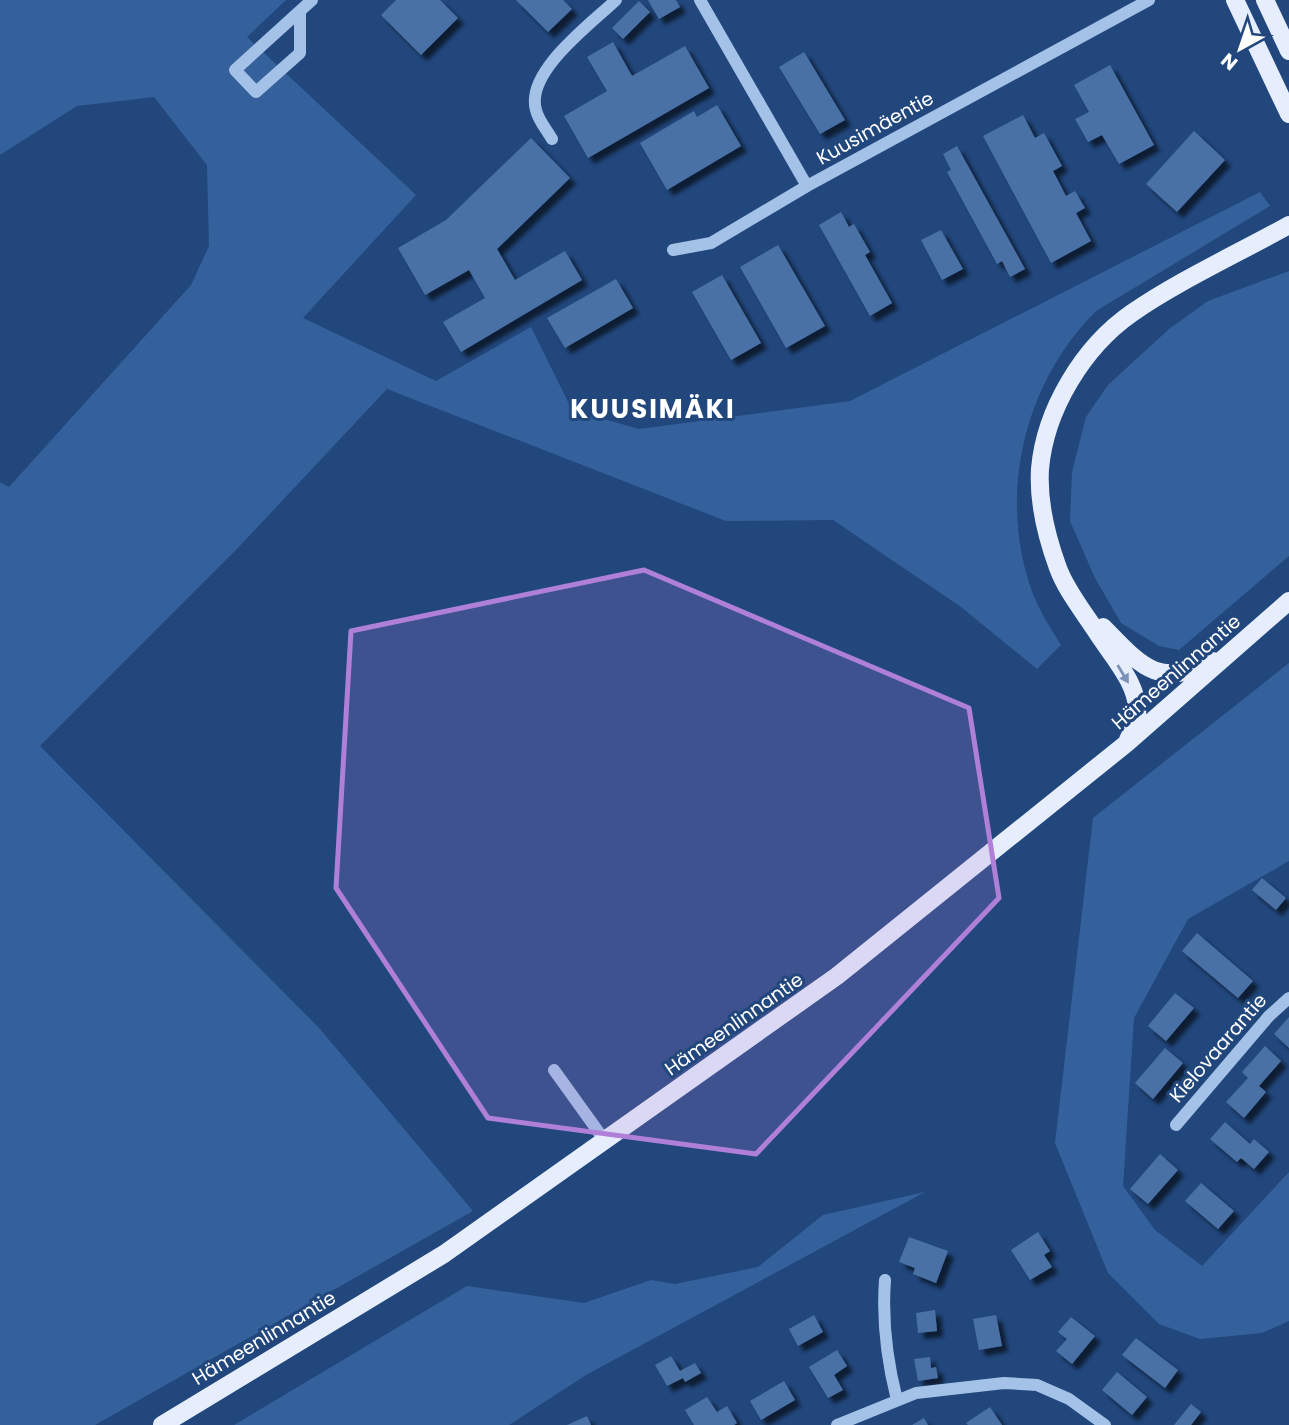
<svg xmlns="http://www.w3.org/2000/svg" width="1289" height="1425" viewBox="0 0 1289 1425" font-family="Poppins,sans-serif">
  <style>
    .green { fill: #34619b }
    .building { fill: #4971a6; filter: url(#shadow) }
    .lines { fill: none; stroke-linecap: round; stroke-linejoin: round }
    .minor { stroke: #a4c1e7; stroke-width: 12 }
    .major { stroke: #e6eefd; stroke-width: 18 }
    .oneway { fill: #7a92b7 }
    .marked { fill: #b080d9; fill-opacity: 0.2; stroke: #b080d9; stroke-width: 5; stroke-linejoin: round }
    .labels { text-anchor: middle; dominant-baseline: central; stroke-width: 6; stroke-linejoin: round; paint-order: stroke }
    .street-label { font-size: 19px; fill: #fff; stroke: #21477d }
    .district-label { font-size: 26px; font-weight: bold; letter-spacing: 2px; fill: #fff; stroke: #21477d }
  </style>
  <defs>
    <filter id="shadow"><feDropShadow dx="6" dy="6" stdDeviation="2" flood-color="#0009"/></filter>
  </defs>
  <rect width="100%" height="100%" fill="#21477d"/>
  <path class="green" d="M0,0H286L247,37L416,195L303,318L436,381L531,327L572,410L639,429L850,401L1260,192L1270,206L1096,311C1023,384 997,497 1033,594C1040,612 1051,629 1061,645L1037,669L961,607L833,520L726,521L387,389L236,550L40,746L320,1029L473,1211L95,1425H0V482L9,487L191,285L209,246L207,165L154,97L77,106L0,155Z
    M1289,271V556L1179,650L1159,646L1121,623L1095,578L1070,521L1072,472L1086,417L1108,385L1169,329L1208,301Z
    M1289,663V861L1188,919L1134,1018L1123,1186L1155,1230L1202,1266L1289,1172V1321L1262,1333L1200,1339L1159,1324L1108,1273L1055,1143L1093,818Z
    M925,1192L586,1375L509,1425H234L467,1286L584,1303L651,1280L675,1284L758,1267L823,1215Z"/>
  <path class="building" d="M396,0H440L458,18L421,55L381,15Z
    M516,0H563L572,9L548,32Z
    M648,0H676L680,7L659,19Z
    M639,1L650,12L623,39L612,28Z
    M613,42L632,76L685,46L709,88L588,158L564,116L607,91L587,57Z
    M804,52L845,120L820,134L779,67Z
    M1110,65L1154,145L1119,164L1102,135L1088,142L1075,119L1089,112L1074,85Z
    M717,105L741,146L667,190L640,143L694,111L697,117Z
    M1023,115L1035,138L1044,133L1062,166L1053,171L1066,196L1075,191L1085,208L1076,213L1091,241L1051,263L983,136Z
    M1194,131L1225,160L1177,212L1146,184Z
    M531,138L570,178L497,249L515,280L565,251L582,280L461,352L443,322L485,298L469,270L425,295L398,248L446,220Z
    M957,146L1025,269L1010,277L1002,261L997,264L947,172L951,170L943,154Z
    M841,212L849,227L854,224L870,252L865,255L892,303L870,316L819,225Z
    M941,230L963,269L942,280L921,240Z
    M778,245L825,326L786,348L740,267Z
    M722,275L761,343L731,360L692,292Z
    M616,279L633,308L565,348L547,318Z
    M1262,878L1286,898L1276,910L1252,890Z
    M1197,933L1253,981L1238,998L1182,951Z
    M1175,993L1194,1008L1166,1041L1148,1026Z
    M1289,1017V1048L1274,1034Z
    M1265,1046L1281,1061L1259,1086L1266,1092L1244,1118L1226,1102L1248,1078L1242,1072Z
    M1165,1048L1183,1063L1153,1099L1135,1083Z
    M1225,1122L1250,1144L1254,1139L1269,1152L1254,1169L1241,1158L1237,1162L1210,1139Z
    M1160,1154L1178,1170L1148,1204L1130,1189Z
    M1201,1183L1234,1211L1218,1229L1185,1201Z
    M1038,1232L1050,1251L1044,1255L1052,1267L1030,1280L1011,1250Z
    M909,1237L948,1251L936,1283L913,1274L915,1268L899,1262Z
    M935,1310L937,1331L918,1333L916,1313Z
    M814,1315L823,1332L798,1346L789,1329Z
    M996,1315L1002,1346L979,1350L973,1319Z
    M1071,1317L1095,1336L1072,1364L1056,1351L1067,1339L1058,1332Z
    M1136,1338L1178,1370L1165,1388L1122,1355Z
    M837,1350L847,1366L834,1375L843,1390L828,1398L809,1367Z
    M671,1356L680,1371L695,1363L701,1373L685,1382L683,1378L667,1386L655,1365Z
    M930,1357L931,1368L936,1367L938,1378L918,1381L914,1359Z
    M1117,1372L1147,1397L1132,1415L1102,1390Z
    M784,1381L795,1400L761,1420L750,1401Z
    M707,1397L717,1412L727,1406L737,1423L734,1425H694L685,1410Z
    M1191,1404L1201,1412L1191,1425H1174Z
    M990,1407L1002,1425H968L966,1423Z
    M587,1416L591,1425H567Z
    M924,1418L928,1425H912Z"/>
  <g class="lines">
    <path class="minor" d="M700,0L807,186L1149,0
      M300,12V53L256,92L235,70L312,0
      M552,139C547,130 538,120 536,110C525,72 591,24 616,0
      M673,250L711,243L807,186
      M554,1070L605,1141
      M1176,1125L1269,1016L1289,998
      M885,1280C882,1321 887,1361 897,1400
      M837,1425L916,1393L1004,1383L1037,1385L1069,1399L1105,1425"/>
    <path class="major" d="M1235,0L1289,114
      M1265,0L1289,51
      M1103,627C1141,666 1158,689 1213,661
      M1128,740C1131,732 1137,723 1137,715C1140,685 1111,655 1096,631C1083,611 1066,590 1058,568C1047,538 1038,501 1040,469C1045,410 1083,347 1132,313C1178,281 1239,253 1289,225
      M162,1425L444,1254L837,976L1127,743L1289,601"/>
  </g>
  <defs><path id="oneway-solid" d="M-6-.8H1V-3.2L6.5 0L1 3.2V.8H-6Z" transform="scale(1.75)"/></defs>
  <use class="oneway" href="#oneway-solid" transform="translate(1123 674) rotate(59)"/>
  <path class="marked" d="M644,570L969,708L999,898L756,1154L488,1118L336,888L351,631Z"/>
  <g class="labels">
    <g class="street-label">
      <text transform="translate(875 128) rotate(-29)">Kuusimäentie</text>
      <text transform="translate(1176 672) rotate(-41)">Hämeenlinnantie</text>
      <text transform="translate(734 1024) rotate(-35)">Hämeenlinnantie</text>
      <text transform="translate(1218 1048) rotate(-49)">Kielovaarantie</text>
      <text transform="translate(264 1338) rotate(-31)">Hämeenlinnantie</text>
    </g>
    <g class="district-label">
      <text x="653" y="409">KUUSIMÄKI</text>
    </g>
  </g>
  <g transform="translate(1240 49) rotate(220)" stroke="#21477d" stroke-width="5" paint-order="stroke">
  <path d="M0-5L12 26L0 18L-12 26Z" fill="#ffffff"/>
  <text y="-10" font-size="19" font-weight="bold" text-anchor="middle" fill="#ffffff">N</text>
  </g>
</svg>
